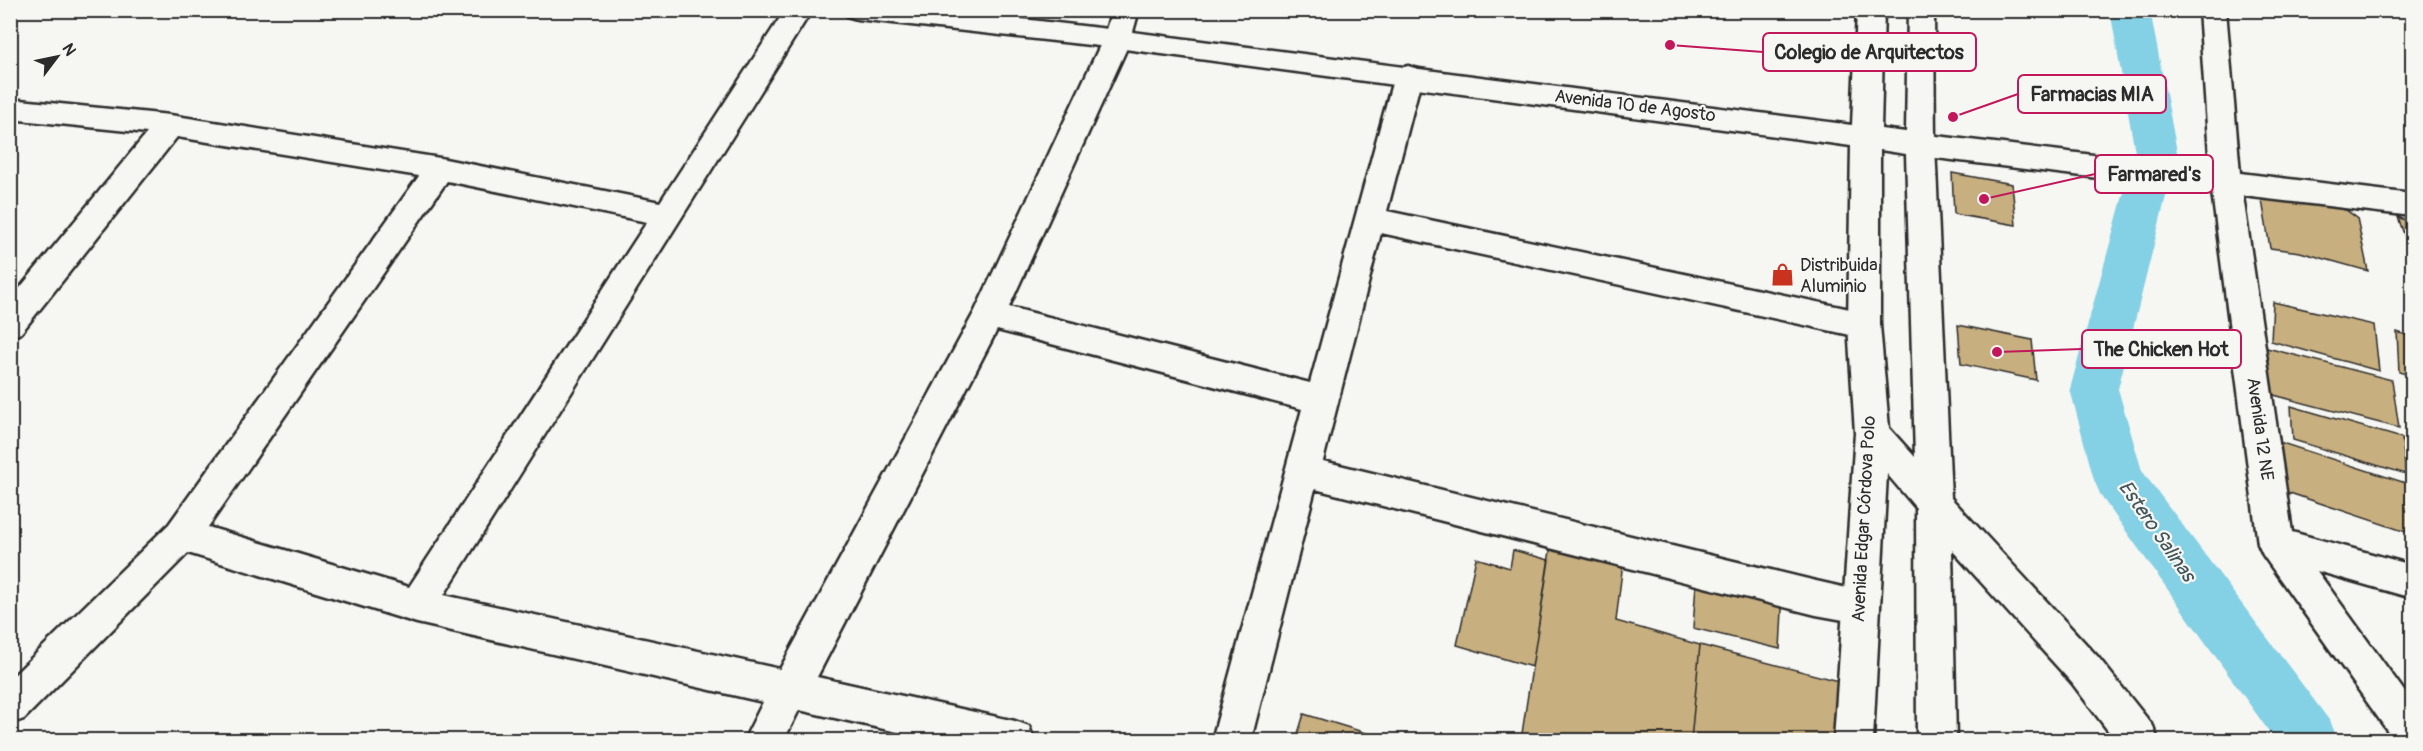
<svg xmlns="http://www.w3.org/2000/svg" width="2423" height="751" viewBox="0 0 2423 751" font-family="Pangolin,sans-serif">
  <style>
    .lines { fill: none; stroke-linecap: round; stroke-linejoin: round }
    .canal { fill: #84d0e4; fill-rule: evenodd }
    .building { fill: #c7af7f; stroke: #2b2b2b; stroke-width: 1.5 }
    .street-casing { stroke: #2b2b2b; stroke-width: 5 }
    .secondary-casing { stroke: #2b2b2b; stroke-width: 5 }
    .street { fill: #f6f6f2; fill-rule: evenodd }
    .secondary { fill: #f6f6f2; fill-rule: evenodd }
    .labels { text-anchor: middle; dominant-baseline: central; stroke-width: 4.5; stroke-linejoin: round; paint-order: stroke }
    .street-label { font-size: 18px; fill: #2b2b2b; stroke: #f6f6f2 }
    .poi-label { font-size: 18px; fill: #2b2b2b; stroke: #f6f6f2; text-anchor: start }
    .water-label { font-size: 20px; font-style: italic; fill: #415459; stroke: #f6f6f2 }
    .leader { fill: none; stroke: #c2185b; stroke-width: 2 }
    .callout-dot { fill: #c2185b; stroke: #f6f6f2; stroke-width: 2 }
    .callout { fill: #f6f6f2; stroke: #c2185b; stroke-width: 2 }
    .callout-label { font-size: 20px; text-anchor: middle; font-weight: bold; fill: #2b2b2b }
  </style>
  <rect width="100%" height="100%" fill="#f6f6f2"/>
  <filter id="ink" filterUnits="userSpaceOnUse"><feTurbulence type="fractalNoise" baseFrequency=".0167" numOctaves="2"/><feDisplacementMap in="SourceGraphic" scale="12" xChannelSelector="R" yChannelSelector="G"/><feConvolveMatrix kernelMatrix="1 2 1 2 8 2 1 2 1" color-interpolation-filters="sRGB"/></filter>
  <g filter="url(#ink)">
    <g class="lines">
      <path class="canal" d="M2110,10H2150L2177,152L2118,389L2142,471L2329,720L2337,740H2275L2101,496L2094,480L2070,389L2135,152Z"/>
    </g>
    <path class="building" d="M1952,173L2012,184L2016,225L1954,214Z
      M2262,200L2311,202L2346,210L2357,218L2368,271L2300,252L2270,248Z
      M2398,217L2412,223V257Z
      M2273,302L2374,325L2379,371L2271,341Z
      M1958,325L2032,340L2036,380L1961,364Z
      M2397,332L2412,337V376L2399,372Z
      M2263,347L2392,380L2399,428L2266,393Z
      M2291,406L2402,438L2406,474L2293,440Z
      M2276,441L2412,485V534L2275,488Z
      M1551,544L1623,562L1616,621L1700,645L1691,740H1521Z
      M1513,550L1549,560L1532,667L1457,645L1476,558L1510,568Z
      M1697,570L1783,591L1780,649L1693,628Z
      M1700,645L1842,682L1841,740H1691Z
      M1304,714L1389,740H1296Z"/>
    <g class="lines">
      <defs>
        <path id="street" d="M785,10H812L444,595L780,669L975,311L1103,39L1112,10H1139L1131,39L1009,307L1310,383L1394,76L1398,69L1408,66L1418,69L1422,76L1387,211L1864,312L1875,316L1880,325L1875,334L1864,338L1381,233L1323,461L1816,581L1873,594L1878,606L1873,618L1860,623L1816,615L1315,489L1251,740H1212L1302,409L997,330L817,677L1015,721L1029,726L1034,740H933L799,710L784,740H744L763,702L417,623L188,553L24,719L10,724V679L169,524L419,176L177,137L21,333L10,337V300L147,133L10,119V99L170,115L440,158L660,202ZM447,181L647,222L409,587L208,527Z
          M2199,10H2226L2240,173L2412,194V216L2243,196L2292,532L2412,565V598L2317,571L2412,702V740H2394L2263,555L2258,544L2212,192L1920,156L1910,153L1905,145L1910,137L1920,134L2210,169Z"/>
        <path id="secondary" d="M844,10H944L1117,30L1852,125L1857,10H1884L1881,129L1906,132L1908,10H1934L1935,145L1951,498L2098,657L2153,726L2158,740H2115L2072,683L1952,550L1956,740H1917L1916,508L1887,474L1873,740H1834L1855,433L1848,325L1851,146L1117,48L857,19L847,16ZM1880,150L1906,154L1915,457L1889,428L1880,325Z"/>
      </defs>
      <use href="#street" class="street-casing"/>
      <use href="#secondary" class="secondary-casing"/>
      <use href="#street" class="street"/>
      <use href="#secondary" class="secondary"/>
    </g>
  </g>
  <defs>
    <symbol id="shop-bare" viewBox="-9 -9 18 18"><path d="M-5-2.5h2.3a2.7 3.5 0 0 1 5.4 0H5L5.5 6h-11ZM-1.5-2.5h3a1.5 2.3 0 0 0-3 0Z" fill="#c8321e" stroke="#f6f6f2" stroke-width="2.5" paint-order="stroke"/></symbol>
  </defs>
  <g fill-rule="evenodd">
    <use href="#shop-bare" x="1766" y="258" width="33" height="33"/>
  </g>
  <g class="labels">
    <g class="street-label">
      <text transform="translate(1635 106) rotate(7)">Avenida 10 de Agosto</text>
      <text transform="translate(2260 429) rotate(82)">Avenida 12 NE</text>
      <text transform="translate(1864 519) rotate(-87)">Avenida Edgar Córdova Polo</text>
    </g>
    <g class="poi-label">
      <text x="1800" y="265">Distribuida<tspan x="1800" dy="21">Aluminio</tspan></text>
    </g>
    <g class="water-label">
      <text transform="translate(2157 531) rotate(55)">Estero Salinas</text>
    </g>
  </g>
  <path class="leader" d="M1670 45L1763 52M1953 117L2018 94M1984 199L2095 174M1997 352L2082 349"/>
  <g class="callout-dot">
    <circle cx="1670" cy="45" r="6"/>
    <circle cx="1953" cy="117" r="6"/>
    <circle cx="1984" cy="199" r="6"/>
    <circle cx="1997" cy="352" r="6"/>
  </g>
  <g class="callout">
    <rect x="1763" y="33" width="213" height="38" rx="6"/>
    <rect x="2018" y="75" width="148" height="38" rx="6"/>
    <rect x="2095" y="155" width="118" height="38" rx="6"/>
    <rect x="2082" y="330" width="159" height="38" rx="6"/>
  </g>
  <g class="callout-label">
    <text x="1869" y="59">Colegio de Arquitectos</text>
    <text x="2092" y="101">Farmacias MIA</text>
    <text x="2154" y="181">Farmared's</text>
    <text x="2161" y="356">The Chicken Hot</text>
  </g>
  <rect width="2423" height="751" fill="none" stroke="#f6f6f2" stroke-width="36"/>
  <rect x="18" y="18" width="2387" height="715" fill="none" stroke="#2b2b2b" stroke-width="2" filter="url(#ink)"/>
  <g transform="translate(57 57) rotate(58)" stroke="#f6f6f2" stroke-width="4.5" paint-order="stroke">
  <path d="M0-4.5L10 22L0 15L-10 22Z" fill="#2b2b2b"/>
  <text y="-9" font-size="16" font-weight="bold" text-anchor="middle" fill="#2b2b2b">N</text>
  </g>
</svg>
